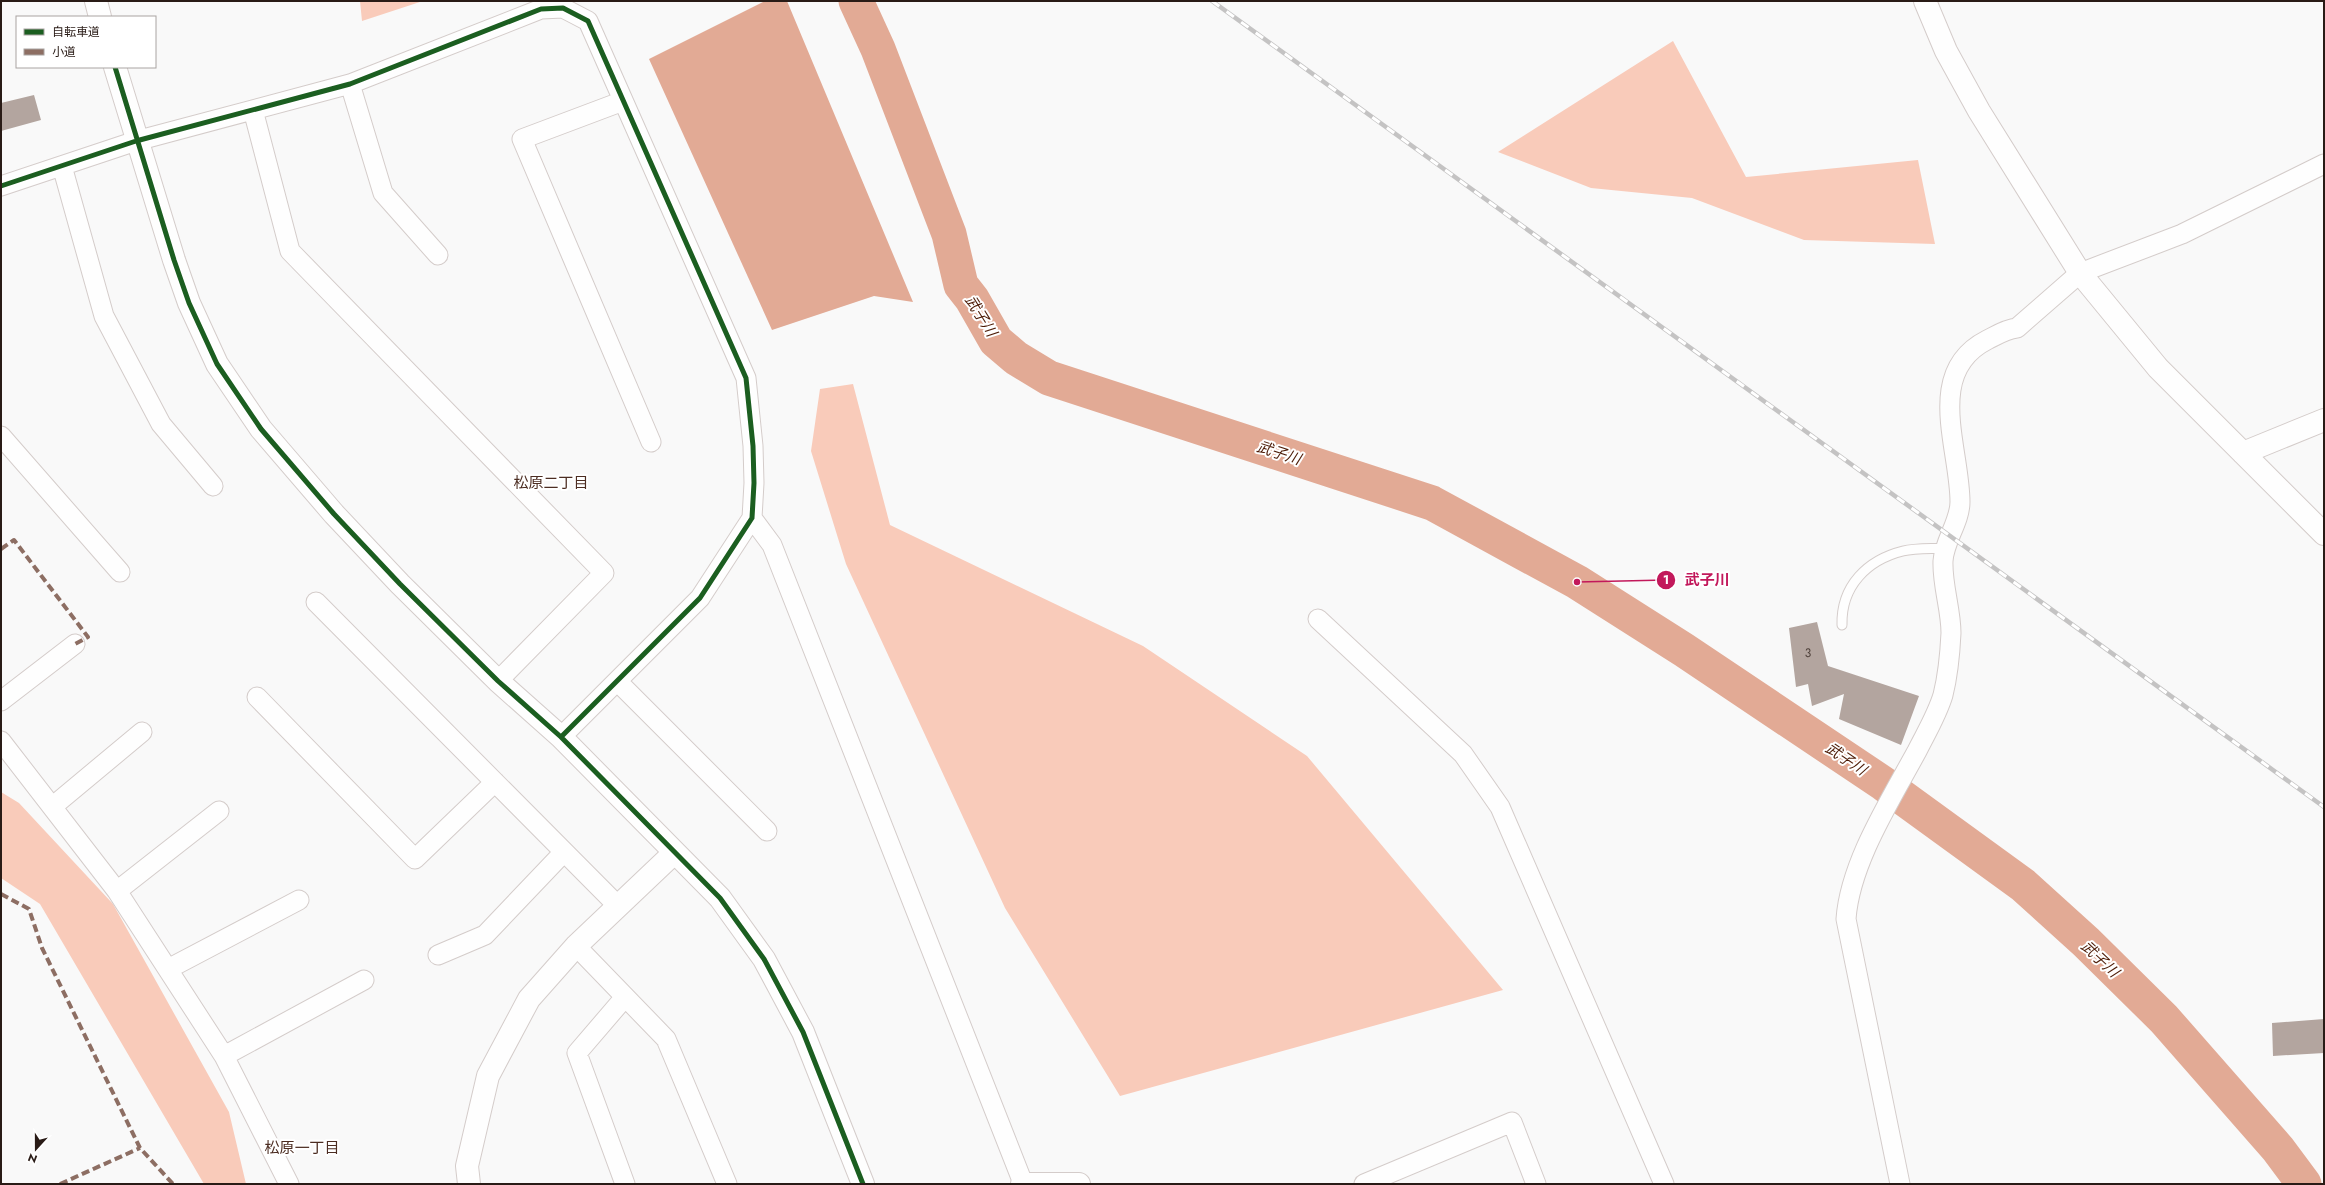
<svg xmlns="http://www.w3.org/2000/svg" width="2325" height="1185" viewBox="0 0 2325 1185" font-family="Jost,'Noto Sans JP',sans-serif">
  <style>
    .forest { fill: #f9cbba }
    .water { fill: #e2aa95 }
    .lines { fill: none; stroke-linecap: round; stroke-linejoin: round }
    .river { stroke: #e2aa95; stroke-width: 35 }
    .building { fill: #b3a59f }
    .service-casing { stroke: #d4ccca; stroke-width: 11 }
    .minor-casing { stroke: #d4ccca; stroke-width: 21 }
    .tertiary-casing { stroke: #d4ccca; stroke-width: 24 }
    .service { stroke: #fefefe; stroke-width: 9 }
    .minor { stroke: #fefefe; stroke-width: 19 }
    .tertiary { stroke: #fefefe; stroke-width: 22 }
    .rail-casing { stroke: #c4c3c3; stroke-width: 4.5 }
    .rail { stroke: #fff; stroke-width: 3; stroke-dasharray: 9; stroke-linecap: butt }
    .quiet { stroke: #8d6e63; stroke-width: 4; stroke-dasharray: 8 4; stroke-linecap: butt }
    .cycleway-casing { stroke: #fff; stroke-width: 8 }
    .cycleway { stroke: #1b5e20; stroke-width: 5 }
    .labels { text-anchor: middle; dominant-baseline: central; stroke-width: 4; stroke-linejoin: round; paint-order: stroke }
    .number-label { font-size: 12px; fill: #4c3e38 }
    .water-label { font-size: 15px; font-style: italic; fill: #4c1a05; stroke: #fff }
    .neighbourhood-label { font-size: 15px; fill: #4c2d22; stroke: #fff }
    .leader { fill: none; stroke: #c2185b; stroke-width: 1.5 }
    .callout-dot { fill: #c2185b; stroke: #fff; stroke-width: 1.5 }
    .mark-label { font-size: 12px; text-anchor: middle; font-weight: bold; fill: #fff }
    .callout-label { font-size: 15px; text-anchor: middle; font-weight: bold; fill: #c2185b; stroke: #fff; stroke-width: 4; stroke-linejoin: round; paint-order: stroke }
  </style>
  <rect width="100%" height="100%" fill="#f9f9f9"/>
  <path class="forest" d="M360,1H423L362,21Z
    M1673,41L1746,177L1918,160L1935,244L1804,240L1692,198L1591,188L1498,152Z
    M853,384L890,525L1143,646L1307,756L1503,990L1120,1096L1005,908L846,564L811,451L820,389Z
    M1,792L19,803L113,904L229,1112L246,1184H204L40,904L1,878Z"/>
  <path class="water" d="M765,1H787L913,302L874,296L772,330L649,59Z"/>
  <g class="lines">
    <path class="river" d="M856,1L878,49L949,234L961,285L972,299L996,341L1016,358L1049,378L1432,503L1577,582L1684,650L1884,784L2023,885L2086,942L2164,1019L2278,1149L2304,1184"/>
  </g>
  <path class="building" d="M34,95L41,120L1,131V103Z
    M1817,622L1828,666L1919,696L1901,745L1839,719L1844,694L1812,706L1808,684L1796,687L1789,628Z
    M2324,1019V1053L2273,1056L2272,1023Z"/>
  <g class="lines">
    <defs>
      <path id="service" d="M1842,625C1841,586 1867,560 1903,551C1916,548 1932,549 1946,548"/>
      <path id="minor" d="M350,84L383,193L438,255
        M623,101L522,139L651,442
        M253,110L290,251L604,573L498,681
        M62,166L104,316L161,424L213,486
        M1,186L136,141L350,84L541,9L563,8L588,21L746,378L753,446L754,483L752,518L700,598L561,737
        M1,436L120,572
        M752,518L772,545L1023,1183
        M316,602L618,906
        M1318,619L1463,754L1500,807L1664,1184
        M617,681L767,831
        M257,697L415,859L495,782
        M1,701L75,644
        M1,741L117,891L224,1056L289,1184
        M52,807L142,732
        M117,891L219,811
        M576,946L666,1039L727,1184
        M438,955L485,935L564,852
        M168,969L299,900
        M625,997L577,1053L625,1184
        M224,1056L364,980
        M1364,1184L1512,1122L1536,1184
        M1900,1184L1846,919C1850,863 1890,801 1917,751C1926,733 1937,715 1943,695C1948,675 1950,654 1951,633C1951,609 1942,585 1943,561C1944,541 1960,522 1960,502C1960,448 1924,372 1987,340C1997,335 2006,329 2017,328L2080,273L2182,234L2324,164"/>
      <path id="tertiary" d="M96,1L100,17
        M1925,1L1946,51L1979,111L2080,273L2158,368L2324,534
        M115,67L174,260L189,303L217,364L261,429L334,514L400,584L498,681L561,737L720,898L764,959L803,1032L863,1184
        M2243,453L2324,420
        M469,1184L467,1166L488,1076L529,999L576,946L674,853
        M1022,1184H1079"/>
    </defs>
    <use href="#service" class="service-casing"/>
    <use href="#minor" class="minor-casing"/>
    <use href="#tertiary" class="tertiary-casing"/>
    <use href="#service" class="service"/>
    <use href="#minor" class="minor"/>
    <use href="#tertiary" class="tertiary"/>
    <defs>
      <path id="rail" d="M1212,1L2324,807"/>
    </defs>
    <use href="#rail" class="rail-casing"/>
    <use href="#rail" class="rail"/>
    <path class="quiet" d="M1,549L14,540L88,637L75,644
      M1,894L29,909L42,948L140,1148L173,1184
      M60,1184L140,1148"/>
    <defs>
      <path id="cycleway" d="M115,67L174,260L189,303L217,364L261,429L334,514L400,584L498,681L561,737L720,898L764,959L803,1032L863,1184
        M1,186L136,141L350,84L541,9L563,8L588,21L746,378L753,446L754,483L752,518L700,598L561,737"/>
    </defs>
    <use href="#cycleway" class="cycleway-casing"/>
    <use href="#cycleway" class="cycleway"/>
  </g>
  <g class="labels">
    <g class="number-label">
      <text x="1808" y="653">３</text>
    </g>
    <g class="water-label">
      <text transform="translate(981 316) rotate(58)">武子川</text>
      <text transform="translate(1279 453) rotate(18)">武子川</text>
      <text transform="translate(1846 759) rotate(34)">武子川</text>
      <text transform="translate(2100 959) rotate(43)">武子川</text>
    </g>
    <g class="neighbourhood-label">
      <text x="551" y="483">松原二丁目</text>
      <text x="302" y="1148">松原一丁目</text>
    </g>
  </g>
  <path class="leader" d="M1577 582L1666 580"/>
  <g class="callout-dot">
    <circle cx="1577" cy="582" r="4"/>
    <circle cx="1666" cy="580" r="10"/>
  </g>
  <g class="mark-label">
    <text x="1666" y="584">1</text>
  </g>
  <g class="callout-label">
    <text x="1707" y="585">武子川</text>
  </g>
  <rect width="2325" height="1185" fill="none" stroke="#291b16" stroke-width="4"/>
  <rect x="16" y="16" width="140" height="52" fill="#ffffff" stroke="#a9a4a2"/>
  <rect x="24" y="29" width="20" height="6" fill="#1b5e20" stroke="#a9a4a2"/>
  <text x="52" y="36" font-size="12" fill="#291b16">自転車道</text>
  <rect x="24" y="49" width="20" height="6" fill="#8d6e63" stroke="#a9a4a2"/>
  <text x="52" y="56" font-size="12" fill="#291b16">小道</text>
  <g transform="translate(36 1149) rotate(201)" stroke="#ffffff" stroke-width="3" paint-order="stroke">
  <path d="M0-3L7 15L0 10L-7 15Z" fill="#291b16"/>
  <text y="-6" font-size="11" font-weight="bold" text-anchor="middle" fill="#291b16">N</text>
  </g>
</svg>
